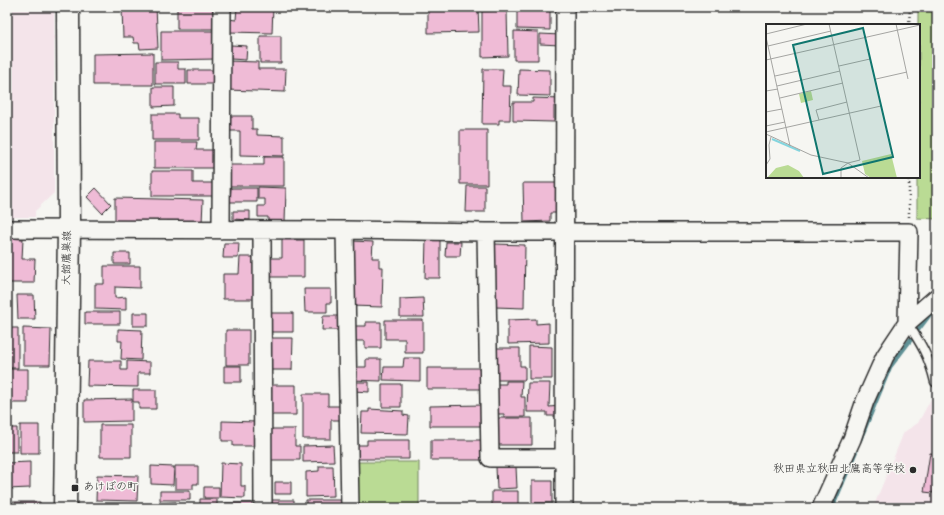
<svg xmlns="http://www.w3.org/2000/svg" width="944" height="515" viewBox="0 0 944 515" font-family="'Gochi Hand','Klee One',sans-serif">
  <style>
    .built { fill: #f4e4ea }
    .green { fill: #badb94; stroke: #728360 }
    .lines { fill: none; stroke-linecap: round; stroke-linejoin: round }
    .stream { stroke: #609196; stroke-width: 4.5 }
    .building { fill: #efbbd6; stroke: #2b2b2b }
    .service-casing { stroke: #2b2b2b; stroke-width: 11 }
    .minor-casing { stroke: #2b2b2b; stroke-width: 20 }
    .secondary-casing { stroke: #2b2b2b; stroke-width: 25 }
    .path { stroke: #2b2b2b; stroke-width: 2.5; stroke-dasharray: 1 3; stroke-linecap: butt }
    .service { stroke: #f6f6f2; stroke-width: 8 }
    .minor { stroke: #f6f6f2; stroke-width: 17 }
    .secondary { stroke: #f6f6f2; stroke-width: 22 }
    .poi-dot { fill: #2b2b2b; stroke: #f6f6f2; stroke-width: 1.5 }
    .labels { text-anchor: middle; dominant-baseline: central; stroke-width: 3; stroke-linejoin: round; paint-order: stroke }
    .street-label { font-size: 11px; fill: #2b2b2b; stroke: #f6f6f2 }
    .poi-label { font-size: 11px; fill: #2b2b2b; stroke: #f6f6f2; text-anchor: end }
    .inset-river { fill: none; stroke: #84d5de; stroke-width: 2 }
    .inset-road { fill: none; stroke: #a5a5a2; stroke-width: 1 }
    .view { fill: #0f766e; fill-opacity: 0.15; stroke: #0f766e; stroke-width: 2 }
    .inset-edge { fill: none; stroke: #2b2b2b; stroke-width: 2 }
  </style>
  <rect width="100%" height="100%" fill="#f6f6f2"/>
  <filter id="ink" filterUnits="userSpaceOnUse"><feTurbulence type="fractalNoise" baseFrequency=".025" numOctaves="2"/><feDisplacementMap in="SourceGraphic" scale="8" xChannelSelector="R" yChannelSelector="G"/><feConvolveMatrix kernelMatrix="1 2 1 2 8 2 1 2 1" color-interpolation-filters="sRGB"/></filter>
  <g filter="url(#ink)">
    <path class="built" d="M7,7H54V193L35,211V217H7Z
      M937,388V508H873L904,432L918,423Z"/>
    <path class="green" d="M918,7H937V219L917,218V177H919V25H918Z
      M355,462H419V508H355Z"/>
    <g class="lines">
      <path class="stream" d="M860,440L890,367L931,313
        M832,508L856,451"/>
    </g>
    <path class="building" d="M156,7L158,48L140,49L139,43H134L133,37H123L122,8Z
      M177,7H216V29H177Z
      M237,7H273L272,33L228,32V19L236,20Z
      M428,7H478L479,32L428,33Z
      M517,7H550V30L517,29Z
      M507,10L508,56L482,57V11Z
      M161,31H217V59L161,60Z
      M514,31L538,32V60H514Z
      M540,34L561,35L560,45L540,44Z
      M260,36H281V63H260Z
      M231,45L247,46L246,60L231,59Z
      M153,53V85H93V54Z
      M227,61L258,62V69H286L285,92L226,90Z
      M155,62H178V69H186V84H155Z
      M483,69H503L502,86H511L510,120H499V124H482Z
      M519,69L550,70V96L518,95Z
      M188,70H214V84H188Z
      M153,87H174V106L153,107Z
      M533,98L561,99V106H554V122L513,121V102H533Z
      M152,114H178V118H199V140H152Z
      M229,116H252V129H257V135L284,136V156L240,155V131H229Z
      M460,130H487V184H460Z
      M154,142H197L196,150H214V168H154Z
      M264,157H284V186H229V165H264Z
      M152,171H193V183H215V196H152Z
      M523,183H559V213H550V221L524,222Z
      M467,186H485V212H466Z
      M258,187L286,188L285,222H268V217H258V206H265V199H258Z
      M96,188L111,204L102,213L87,197Z
      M231,188H257V202H230Z
      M115,198L203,200L202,223L115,221Z
      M233,211H250V220L233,219Z
      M7,238L23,239L22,259H35L34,283H7Z
      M426,239L440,240V278H425Z
      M282,240H304V277H268V258H282Z
      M353,241L373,242L372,258H379V267H383L382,307L351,306Z
      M446,242H461L460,256H445Z
      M224,243H239L238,258H223Z
      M495,244L525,245L524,308L495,307Z
      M114,253H130V264H114Z
      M240,257H254V299H223V274H239Z
      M104,266H140V288L115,287V298L126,297V310L95,309V284H104Z
      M304,289H331V303H327V312H305Z
      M17,295H34L35,319H18Z
      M423,298L424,317H400V299Z
      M85,312H120V324H85Z
      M133,313H148V326H133Z
      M267,313H293V332H268Z
      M323,316H338V330H322Z
      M536,319V324L549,323V343L508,344V320Z
      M385,320H423V353H405V339H385Z
      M366,322H381V348H365V341H352L353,326H366Z
      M7,328H18V368H7Z
      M23,328L51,329L50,365H23Z
      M118,329L142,330L141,360L121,359L122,341H118Z
      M226,330H249V365H226Z
      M268,338H293L292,370H268Z
      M529,346L552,347V379H529Z
      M497,348H520V366H525V380H497Z
      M404,358H420V381L383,380L384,367H403Z
      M366,359H381V381L352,380L353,367H366Z
      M88,361H121V370H127V361L150,362V373H138V387L87,386Z
      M224,366H241V382H224Z
      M427,368H483V389H427Z
      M7,369H28V403H7Z
      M506,381H522L521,397H525V417H504V414H496V384H506Z
      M354,382H369V392L354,391Z
      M528,383H550L549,407L560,406V416H547V412H527Z
      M382,384H401V407H382Z
      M271,385H296V415H270Z
      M133,390H156V409H139V402H133Z
      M303,394H328V406H341V420H331V439H303Z
      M132,399V421L84,422V400Z
      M483,405V426H430V406Z
      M369,409L403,411V415L409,416L408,434L361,433L362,412H369Z
      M497,418H532V445H497Z
      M222,421L257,422L256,446H233V441H222Z
      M20,425H39V453H20Z
      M100,425H131V457H100Z
      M7,428H17V452H7Z
      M270,429H295V446H300V460H270Z
      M367,440H409V459H353V445H367Z
      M431,440H485V460H431Z
      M333,445L334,461L303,462V446Z
      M930,453L937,454V470L933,493L924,492Z
      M30,462V488L7,489V463Z
      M221,463L241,464V486H245V498L220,497Z
      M151,466L174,467L173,485L151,484Z
      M175,466H198V484H193V489H175Z
      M319,466H333L334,496L306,497V472L319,471Z
      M496,467H516L517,488L497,489Z
      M97,475L138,476L137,501L96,500Z
      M532,481H552V503H532Z
      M275,482H291V494H275Z
      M204,487H219V498H204Z
      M160,491H190V500H160Z
      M492,491H518V508H492Z
      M200,499H217V508H200Z
      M271,500H294V508H271Z
      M306,500H343V508H306Z
      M11,502H40V508H11Z
      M176,502L177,508H156V503Z
      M225,503H252V508H225Z
      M134,506H154V508H134Z"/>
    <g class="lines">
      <defs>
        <path id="service" d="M907,323C921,343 929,357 935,382L937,383"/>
        <path id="minor" d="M7,229L345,230L486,232H909L907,323
          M221,230L222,7
          M262,230L263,508
          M345,230L350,508
          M486,232L490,458H564
          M564,508L565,7
          M821,508L852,439L865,401L885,356L907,323L937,297"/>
        <path id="secondary" d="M65,508L69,229L68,7"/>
      </defs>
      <use href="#service" class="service-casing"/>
      <use href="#minor" class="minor-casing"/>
      <use href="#secondary" class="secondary-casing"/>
      <path class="path" d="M909,25L910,7
        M909,217V177"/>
      <use href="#service" class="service"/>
      <use href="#minor" class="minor"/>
      <use href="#secondary" class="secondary"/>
    </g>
  </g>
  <g class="poi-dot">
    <circle cx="913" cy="470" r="4"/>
    <rect x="71" y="484" width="8" height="8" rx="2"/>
  </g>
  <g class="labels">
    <g class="street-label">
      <text transform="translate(68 258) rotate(-89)">大館鷹巣線</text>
    </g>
    <g class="poi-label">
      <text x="905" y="470">秋田県立秋田北鷹高等学校</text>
      <text x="83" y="488" text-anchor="start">あけぼの町</text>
    </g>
  </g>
  <g transform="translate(766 24)">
    <rect width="154" height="154" fill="#f6f6f2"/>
    <path d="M45,67L47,76L35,79L33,70ZM125,130L131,154H105L99,150L96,137ZM22,141L33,147L38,154H1L10,144Z" fill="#badb94"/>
    <path class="inset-river" d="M6,115L34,127"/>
    <path class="inset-road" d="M63,0L94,136L82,139L75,144V154M130,0L142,55M0,10L41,0M0,13L24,122M2,22L65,7M0,36L154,1M73,42L104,35M9,52L32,47M110,55L141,48M11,62L74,47M0,67L12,65M14,74L77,59M0,88L16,85M53,96L50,86L81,78M0,102L19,98M0,108L115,82M0,110L45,131L82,139L103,154M0,141L4,135L3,121L5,113"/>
    <path class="view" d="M97,4L127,133L57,150L27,21Z"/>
    <rect width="154" height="154" class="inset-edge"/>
  </g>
  <rect width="944" height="515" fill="none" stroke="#f6f6f2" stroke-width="24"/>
  <rect x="12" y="12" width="920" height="491" fill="none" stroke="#2b2b2b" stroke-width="1.5" filter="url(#ink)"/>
</svg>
